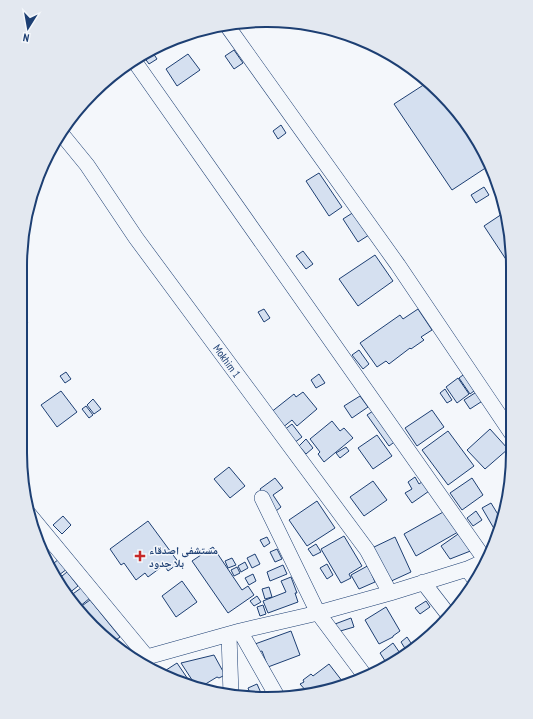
<svg xmlns="http://www.w3.org/2000/svg" width="533" height="719" viewBox="0 0 533 719" font-family="'PT Sans Narrow','Noto Naskh Arabic',sans-serif">
  <style>
    .building { fill: #d5e0f0; stroke: #1d3f73 }
    .lines { fill: none; stroke-linecap: round; stroke-linejoin: round }
    .minor-casing { stroke: #1d3f73; stroke-width: 16 }
    .minor { stroke: #f4f7fb; stroke-width: 15 }
    .poi-dot { fill: #c62828; stroke: #f4f7fb; stroke-width: 1.5 }
    .labels { text-anchor: middle; dominant-baseline: central; stroke-width: 3; stroke-linejoin: round; paint-order: stroke }
    .street-label { font-size: 11px; fill: #1d3f73; stroke: #f4f7fb }
    .poi-label { font-size: 11px; font-weight: bold; fill: #1d3f73; stroke: #f4f7fb; text-anchor: start }
    .rim { fill: none; stroke: #1d3f73; stroke-width: 2 }
  </style>
  <rect width="100%" height="100%" fill="#f4f7fb"/>
  <path class="building" d="M234,50L243,63L234,69L225,56Z
    M153,53L157,59L149,64L144,57Z
    M188,54L200,70L177,86L166,69Z
    M425,84L462,117L490,165L452,190L394,104Z
    M281,125L286,133L278,139L273,131Z
    M319,173L342,207L329,216L306,181Z
    M484,187L489,195L476,203L471,195Z
    M354,212L369,235L358,242L343,219Z
    M505,212L511,234V267L484,226Z
    M303,251L313,264L306,269L296,256Z
    M375,255L393,281L358,306L339,279Z
    M264,309L270,318L264,322L258,312Z
    M418,309L432,330L421,337L424,340L411,349L410,348L389,364L386,361L377,367L360,343L400,315L403,319Z
    M20,314L28,323L20,329Z
    M359,350L369,364L363,369L352,355Z
    M66,372L71,379L65,383L60,376Z
    M467,372L478,388L470,394L459,378Z
    M319,374L325,383L316,388L311,380Z
    M458,378L469,394L457,403L446,387Z
    M445,389L452,400L447,403L440,393Z
    M61,391L77,412L57,427L41,405Z
    M478,391L484,400L470,409L464,400Z
    M303,392L317,409L297,426L292,420L282,428L270,413L294,394L296,397Z
    M360,396L368,407L352,418L344,406Z
    M93,399L101,409L94,414L87,405Z
    M86,406L93,415L89,418L82,409Z
    M376,409L397,440L389,446L367,415Z
    M432,410L444,427L417,446L405,428Z
    M332,421L340,431L344,428L353,438L324,462L318,454L320,452L310,439Z
    M292,424L302,437L294,443L284,430Z
    M490,429L508,449L485,469L467,450Z
    M448,431L474,466L448,485L422,450Z
    M377,435L392,456L373,469L358,448Z
    M306,439L313,448L306,454L299,446Z
    M346,447L349,451L340,458L336,453Z
    M229,467L245,486L230,498L214,479Z
    M415,477L419,484L426,479L432,489L412,503L405,493L412,489L408,482Z
    M275,478L283,488L273,495L281,507L276,511L260,489Z
    M472,478L483,495L462,510L450,493Z
    M373,481L387,500L364,516L350,497Z
    M317,501L335,528L307,546L289,520Z
    M491,503L502,521L501,529L496,532L482,508Z
    M445,511L458,532L416,556L404,534Z
    M476,511L482,520L473,526L467,518Z
    M63,516L71,525L62,534L53,525Z
    M148,521L179,563L168,571L164,565L148,577L145,573L136,580L124,563L121,565L110,549Z
    M461,532L473,550L450,559L441,546Z
    M344,536L362,566L349,574L351,578L341,583L321,549Z
    M267,537L270,543L264,547L260,540Z
    M395,537L411,572L387,583L372,548Z
    M316,544L321,552L313,556L308,549Z
    M213,547L242,590L248,586L254,595L228,613L192,561Z
    M277,549L282,559L275,562L270,552Z
    M255,554L260,564L252,568L247,558Z
    M232,558L236,565L228,568L225,561Z
    M59,559L67,569L55,578L49,567Z
    M245,562L248,568L241,572L238,566Z
    M327,564L333,575L327,579L320,568Z
    M371,564L376,573L372,575L375,582L359,589L351,575Z
    M283,565L287,574L270,581L267,572Z
    M237,567L240,573L234,576L231,570Z
    M67,572L78,586L68,594L57,580Z
    M253,574L256,581L249,585L245,578Z
    M291,577L297,593H295L298,602L268,613L263,601L286,592L281,581Z
    M182,581L197,602L176,617L162,596Z
    M269,587L272,597L265,599L262,589Z
    M81,588L90,598L79,607L70,596Z
    M257,596L261,602L254,606L250,601Z
    M90,600L120,637L112,643L104,638L79,608Z
    M426,601L430,607L420,614L415,608Z
    M263,605L266,614L260,616L257,607Z
    M386,607L400,631L393,636V637L379,644L365,620Z
    M351,618L354,627L337,632L335,624Z
    M291,631L300,655L268,667L262,651L258,652L255,644Z
    M407,637L413,646L406,650L401,642Z
    M393,643L402,656L387,664L380,653Z
    M214,655L225,675L219,678L217,677L199,688L196,686L181,663Z
    M177,663L192,685L160,674Z
    M329,664L346,686L308,693L300,684L304,682L303,680L311,674L313,676Z
    M257,684L261,693L251,696L248,688Z"/>
  <g class="lines">
    <defs>
      <path id="minor" d="M228,27L398,265L512,434
        M135,62L486,561
        M60,132L87,165L136,238L367,550L390,593
        M262,498L318,613L365,676
        M28,513L147,657
        M467,569L476,581
        M423,582L447,613
        M240,631L278,698
        M229,635L231,695
        M139,661L147,657L240,631L318,613L390,593L467,569L487,560"/>
    </defs>
    <use href="#minor" class="minor-casing"/>
    <use href="#minor" class="minor"/>
  </g>
  <path class="poi-dot" d="M138 550h4v4h4v4h-4v4h-4v-4h-4v-4h4z"/>
  <g class="labels">
    <g class="street-label">
      <text transform="translate(227 361) rotate(54)">Mokhim 1</text>
    </g>
    <g class="poi-label">
      <text x="149" y="550">مستشفى اصدقاء<tspan x="149" dy="13">بلا حدود</tspan></text>
    </g>
  </g>
  <path d="M0 0H533V719H0ZM266 27H267A239 239 0 0 1 506 266V453A239 239 0 0 1 267 692H266A239 239 0 0 1 27 453V266A239 239 0 0 1 266 27Z" fill="#e3e8f0" fill-rule="evenodd"/>
  <path class="rim" d="M266 27H267A239 239 0 0 1 506 266V453A239 239 0 0 1 267 692H266A239 239 0 0 1 27 453V266A239 239 0 0 1 266 27Z"/>
  <g transform="translate(28 28) rotate(191)" stroke="#f4f7fb" stroke-width="3" paint-order="stroke">
  <path d="M0-3L7 15L0 10L-7 15Z" fill="#1d3f73"/>
  <text y="-6" font-size="11" font-weight="bold" text-anchor="middle" fill="#1d3f73">N</text>
  </g>
</svg>
